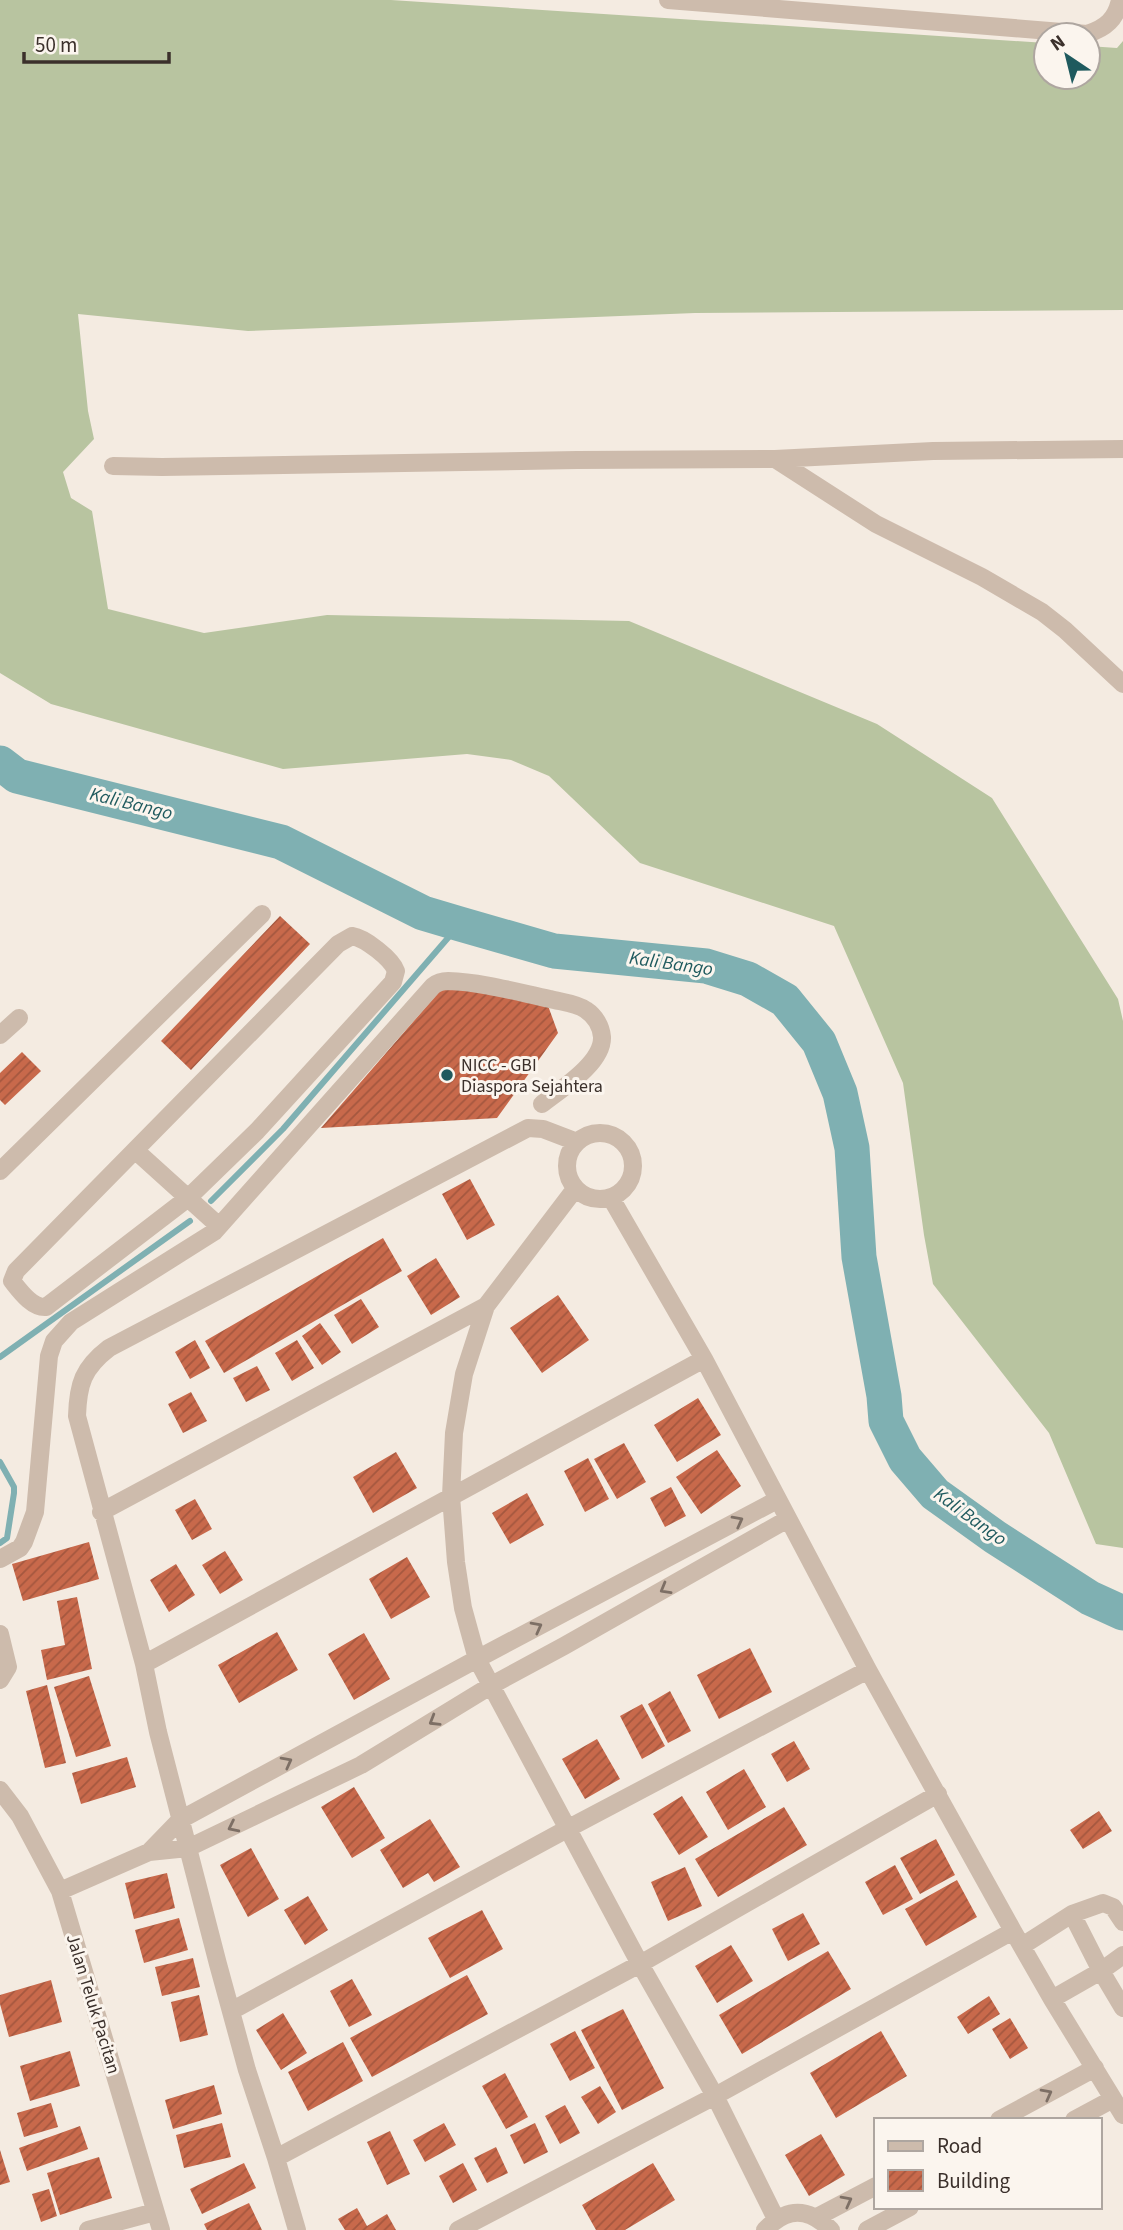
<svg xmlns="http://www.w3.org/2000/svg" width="1123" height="2230" viewBox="0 0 1123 2230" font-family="'Source Sans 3',sans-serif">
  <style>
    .grass { fill: #b8c4a0 }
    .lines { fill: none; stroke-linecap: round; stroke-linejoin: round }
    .stream { stroke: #7fb0b2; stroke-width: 6 }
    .river { stroke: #7fb0b2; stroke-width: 35 }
    .building { fill: url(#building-hatch) }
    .minor { stroke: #cdbbac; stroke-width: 18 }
    .oneway { stroke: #7d6f65 }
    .poi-dot { fill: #1f5a5e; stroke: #fbf5ee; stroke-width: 2.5 }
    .labels { text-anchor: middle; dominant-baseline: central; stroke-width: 6; stroke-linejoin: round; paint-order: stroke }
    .poi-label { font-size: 18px; fill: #3b302b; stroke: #fbf5ee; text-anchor: start }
    .street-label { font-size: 18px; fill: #3b302b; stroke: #fbf5ee }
    .water-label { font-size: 19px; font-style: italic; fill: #1f5a5e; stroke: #fbf5ee }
  </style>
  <defs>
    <pattern id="building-hatch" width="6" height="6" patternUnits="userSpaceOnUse" patternTransform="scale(1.75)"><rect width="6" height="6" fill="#c8694b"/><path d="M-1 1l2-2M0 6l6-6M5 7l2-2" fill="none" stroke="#a4573f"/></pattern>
  </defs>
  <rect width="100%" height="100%" fill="#f4ebe1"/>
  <path class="grass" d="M0,0H391L1046,43V77H1088V46L1117,48L1123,41V310L695,313L248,331L78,314L88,411L94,439L63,472L71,498L92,511L108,609L204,633L327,615L629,621L877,724L992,798L1118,999L1123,1021V1548L1096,1544L1049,1433L933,1284L924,1235L903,1083L834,926L640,863L549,776L511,760L467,754L283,769L51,704L0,673Z"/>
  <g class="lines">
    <path class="stream" d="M211,1201L283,1129L460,924
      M0,1357L190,1221
      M0,1462L14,1487V1493L7,1538L0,1543"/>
    <path class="river" d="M0,763L17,776L281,842L423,913L460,924L554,951L706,966L748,979L785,1000L819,1042L840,1093L852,1148L859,1257L884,1396L886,1421L905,1459L935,1494L995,1537L1090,1598L1123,1613"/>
  </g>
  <path class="building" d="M280,916L310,944L191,1070L161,1041Z
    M444,986L547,1003L558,1033L497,1118L321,1128Z
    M22,1052L41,1071L5,1105L0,1100V1073Z
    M470,1179L495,1225L467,1240L442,1194Z
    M383,1238L402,1271L224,1373L205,1341Z
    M436,1258L460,1297L431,1315L407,1276Z
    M558,1295L589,1340L542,1373L510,1328Z
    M361,1299L379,1327L352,1344L334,1315Z
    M320,1323L341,1352L322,1365L302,1336Z
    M195,1340L210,1368L190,1379L175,1352Z
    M297,1340L314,1368L292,1381L275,1353Z
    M257,1366L270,1390L246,1402L233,1378Z
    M191,1392L207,1421L183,1433L168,1404Z
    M698,1398L721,1435L677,1462L654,1425Z
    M624,1443L646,1482L617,1499L594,1459Z
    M717,1450L741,1486L701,1514L676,1477Z
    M396,1452L417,1488L373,1513L353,1477Z
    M588,1458L609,1499L585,1512L564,1471Z
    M671,1487L686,1516L665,1527L650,1498Z
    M527,1493L544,1525L510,1544L492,1513Z
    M195,1499L212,1529L192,1540L175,1510Z
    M89,1542L99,1579L23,1601L12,1564Z
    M225,1551L243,1580L220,1594L202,1565Z
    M407,1557L430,1597L391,1619L369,1579Z
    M176,1564L195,1595L169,1612L150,1580Z
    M77,1597L92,1669L47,1680L41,1650L65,1645L57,1601Z
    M277,1632L298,1670L239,1703L218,1665Z
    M364,1633L390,1679L354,1700L328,1654Z
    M750,1648L772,1692L719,1719L697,1675Z
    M89,1676L111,1746L76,1757L54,1687Z
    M47,1685L66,1763L45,1768L26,1691Z
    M670,1691L691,1731L668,1743L648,1704Z
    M642,1704L665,1746L642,1759L620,1716Z
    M597,1739L620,1779L585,1799L562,1759Z
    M794,1741L810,1769L787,1782L771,1754Z
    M127,1757L136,1787L81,1804L72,1773Z
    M744,1769L766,1807L728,1830L706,1792Z
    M354,1787L385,1838L352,1858L321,1807Z
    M682,1796L708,1837L679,1855L653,1814Z
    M784,1807L807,1845L718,1897L695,1859Z
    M1099,1811L1112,1831L1083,1849L1070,1830Z
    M430,1819L460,1867L434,1882L428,1873L403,1888L380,1850Z
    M936,1839L955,1875L920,1894L900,1858Z
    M251,1848L279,1899L248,1917L220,1865Z
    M895,1865L913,1899L883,1915L865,1882Z
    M685,1867L702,1906L668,1921L651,1882Z
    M167,1873L175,1908L134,1919L125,1883Z
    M957,1880L977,1917L926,1946L905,1909Z
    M308,1896L328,1930L305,1945L284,1910Z
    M482,1910L503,1949L450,1978L428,1938Z
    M803,1913L820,1944L788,1961L772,1929Z
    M179,1918L188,1950L144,1963L135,1930Z
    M731,1945L753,1981L717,2003L695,1966Z
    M828,1951L851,1989L742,2054L719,2015Z
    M193,1958L200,1987L162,1996L155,1967Z
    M467,1975L488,2014L372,2077L350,2038Z
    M352,1979L372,2015L349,2027L330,1991Z
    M51,1980L62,2022L9,2037L0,2004V1995Z
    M199,1995L208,2035L180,2042L171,2002Z
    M989,1996L1000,2014L968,2034L957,2017Z
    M623,2009L664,2088L622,2110L581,2030Z
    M283,2013L307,2053L281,2070L256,2030Z
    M1010,2018L1028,2048L1010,2059L992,2029Z
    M575,2031L595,2068L570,2081L550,2044Z
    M881,2031L907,2076L836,2118L810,2073Z
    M343,2042L363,2081L308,2111L288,2072Z
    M70,2051L80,2086L30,2101L20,2066Z
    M505,2073L528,2117L506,2129L482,2086Z
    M214,2085L222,2114L173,2129L165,2100Z
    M600,2086L616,2112L598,2124L581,2097Z
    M51,2103L58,2127L24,2137L17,2113Z
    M565,2105L580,2133L560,2144L545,2116Z
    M222,2123L231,2157L184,2168L176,2135Z
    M444,2123L456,2145L425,2162L413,2140Z
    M535,2123L548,2152L524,2164L510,2135Z
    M80,2126L88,2149L27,2171L19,2148Z
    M390,2131L410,2174L387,2185L367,2142Z
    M821,2134L845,2175L809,2196L785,2155Z
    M496,2147L508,2173L487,2183L474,2158Z
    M0,2150L10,2182L0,2185Z
    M99,2157L112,2198L60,2215L47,2173Z
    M244,2163L256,2188L202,2214L190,2189Z
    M463,2163L477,2190L453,2203L439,2176Z
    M653,2163L675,2200L625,2230H596L582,2205Z
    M49,2189L57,2216L41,2222L32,2194Z
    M249,2203L262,2230H207L204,2224Z
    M357,2208L367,2226L387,2214L396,2230H345L338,2219Z"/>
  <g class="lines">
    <path class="minor" d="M668,0L1087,34C1106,28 1116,19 1120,0
      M775,459L876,524L982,577L1042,612L1065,630L1123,684
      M113,466L162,467L577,460L775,459L933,451L1123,449
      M352,936C365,938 392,959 396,971L393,982L257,1131L188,1198L46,1307C32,1308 20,1291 12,1281L16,1271L338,944Z
      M0,1035L19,1018
      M567 1166a33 33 0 1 1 66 0a33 33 0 1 1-66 0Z
      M136,1151L219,1226
      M0,1171L262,914
      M575,1189L486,1306L464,1374L454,1433L451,1496L456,1562L463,1608L477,1659L640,1964L715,2096L776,2219
      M611,1198L704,1359L868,1670L1013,1931L1052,1999L1123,2115
      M101,1512L486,1306
      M0,1559L20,1548L24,1542L35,1512L49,1356L54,1341L71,1322L214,1232L433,986C438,982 442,981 448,981C482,982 517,992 550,999C561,1002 576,1003 586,1010C595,1016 601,1026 602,1037C603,1063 561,1089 542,1104
      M0,1634L8,1667L0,1680
      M144,1664L704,1359
      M0,1790L20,1816L60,1891L161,2230
      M149,1852L180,1820L477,1659L777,1500
      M60,1891L149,1852L188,1848L361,1765L492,1685L564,1646L788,1519
      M1072,1914L1101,1971L1123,2008
      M1022,1946L1072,1914L1103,1903L1113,1907L1123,1922
      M1052,1999L1101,1971L1123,1955
      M231,2011L567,1829L868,1670
      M999,2120L1095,2068
      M1074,2120L1113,2099
      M276,2158L640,1964L938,1794
      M817,2217L876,2186
      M88,2230L155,2212
      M297,2230L276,2158L247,2070L218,1964L158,1732L144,1664L77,1416C78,1384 83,1368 109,1348L528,1128L543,1129L577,1142
      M458,2230L715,2096L1013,1931
      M765,2230C787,2207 808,2207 831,2230
      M867,2230L910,2207"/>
  </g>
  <defs><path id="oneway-chevron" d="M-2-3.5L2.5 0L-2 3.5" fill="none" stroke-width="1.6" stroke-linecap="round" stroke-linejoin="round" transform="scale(1.75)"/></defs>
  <g class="oneway">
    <use href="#oneway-chevron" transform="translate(738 1521) rotate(-28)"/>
    <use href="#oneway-chevron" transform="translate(665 1589) rotate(150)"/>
    <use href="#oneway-chevron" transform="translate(537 1627) rotate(-28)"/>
    <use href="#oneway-chevron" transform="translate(434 1721) rotate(149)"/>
    <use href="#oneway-chevron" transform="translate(287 1762) rotate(-28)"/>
    <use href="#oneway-chevron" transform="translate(233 1827) rotate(154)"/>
    <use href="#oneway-chevron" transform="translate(1047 2094) rotate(-28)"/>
    <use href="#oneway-chevron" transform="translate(847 2201) rotate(-28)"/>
  </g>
  <circle class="poi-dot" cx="447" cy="1075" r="7"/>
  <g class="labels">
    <g class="poi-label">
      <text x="461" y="1065">NICC - GBI<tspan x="461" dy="21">Diaspora Sejahtera</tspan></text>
    </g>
    <g class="street-label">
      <text transform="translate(93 2004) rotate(73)">Jalan Teluk Pacitan</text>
    </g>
    <g class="water-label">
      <text transform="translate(131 804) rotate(14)">Kali Bango</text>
      <text transform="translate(671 964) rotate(8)">Kali Bango</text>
      <text transform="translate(970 1517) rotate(36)">Kali Bango</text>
    </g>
  </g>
  <rect x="874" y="2118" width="228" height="91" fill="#fbf5ee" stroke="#aea6a0" stroke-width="2"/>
  <rect x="888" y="2141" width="35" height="10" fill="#cdbbac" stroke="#aea6a0" stroke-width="2"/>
  <text x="937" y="2153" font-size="21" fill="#3b302b">Road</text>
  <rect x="888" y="2170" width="35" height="21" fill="url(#building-hatch)" stroke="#aea6a0" stroke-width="2"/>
  <text x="937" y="2188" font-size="21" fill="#3b302b">Building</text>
  <g transform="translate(1067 56) rotate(325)"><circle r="33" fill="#fbf5ee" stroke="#aea6a0" stroke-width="2"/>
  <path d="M0-5L12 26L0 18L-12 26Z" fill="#1f5a5e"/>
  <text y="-10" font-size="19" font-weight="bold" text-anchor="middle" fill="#3b302b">N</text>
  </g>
  <path d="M24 52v10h145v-10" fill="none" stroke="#3b302b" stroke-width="3.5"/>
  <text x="35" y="52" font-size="21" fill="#3b302b" stroke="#fbf5ee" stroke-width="5" paint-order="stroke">50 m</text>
</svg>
